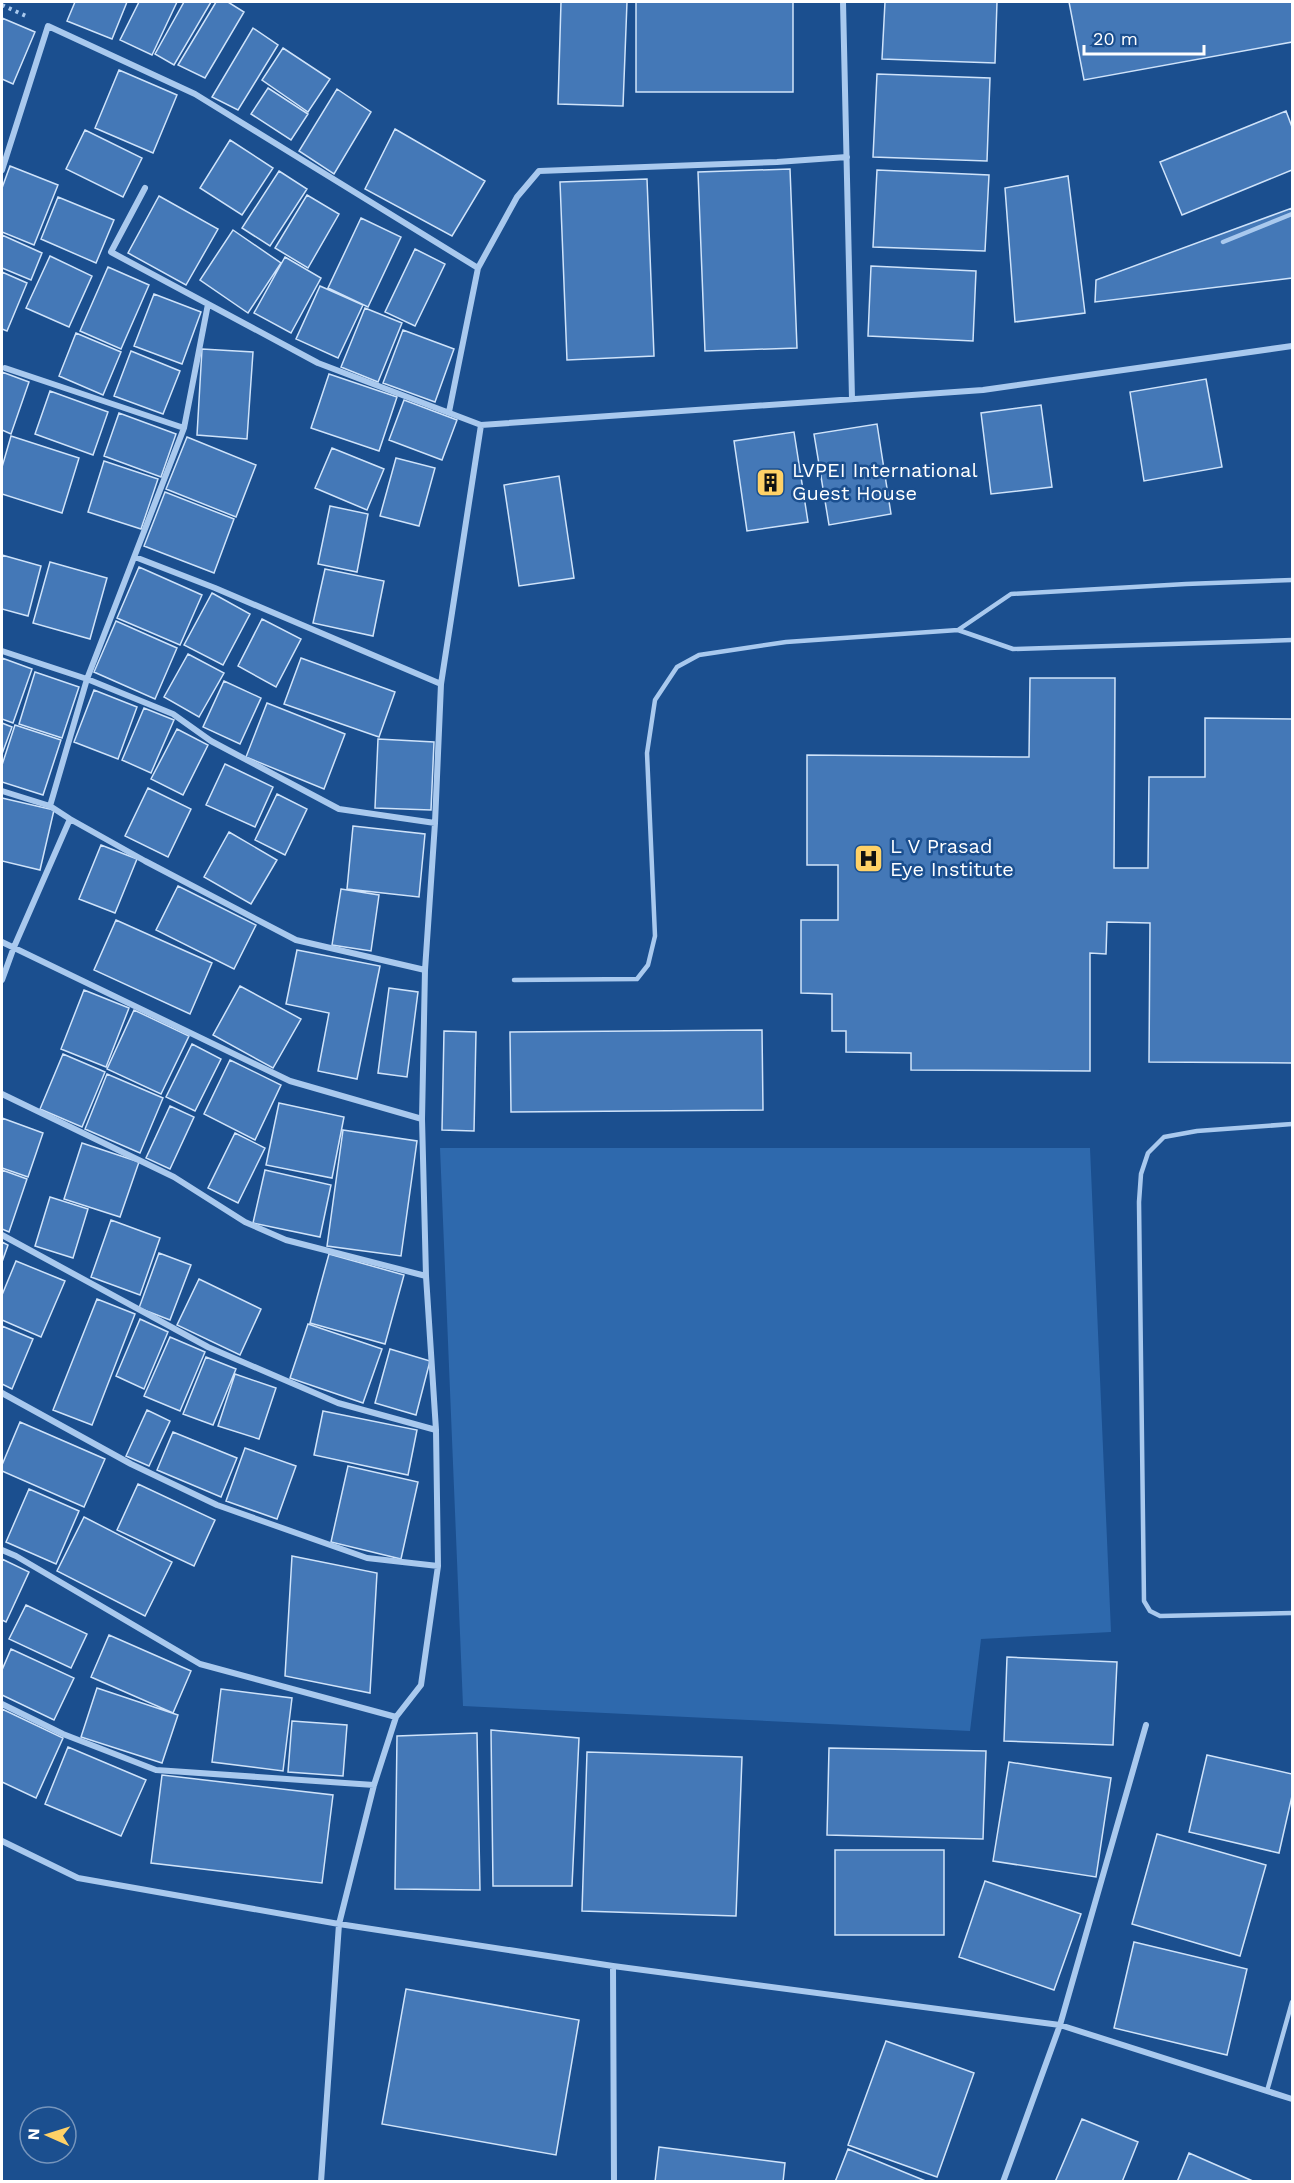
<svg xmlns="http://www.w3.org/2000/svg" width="1294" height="2183" viewBox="0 0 1294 2183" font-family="'Work Sans',sans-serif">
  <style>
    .green { fill: #2e69ad }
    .building { fill: #4478b7; stroke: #cfe3fa; stroke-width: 1.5 }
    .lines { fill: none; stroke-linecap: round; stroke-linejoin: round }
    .path { stroke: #a9c9ee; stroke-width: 4; stroke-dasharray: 3 4.5; stroke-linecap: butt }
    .lane { stroke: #a9c9ee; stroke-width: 4.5 }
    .street { stroke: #a9c9ee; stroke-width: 6 }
    .labels { text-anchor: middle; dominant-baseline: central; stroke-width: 5; stroke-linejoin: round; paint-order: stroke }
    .poi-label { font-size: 20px; fill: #fff; stroke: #1b4f8f; text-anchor: start }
  </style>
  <rect width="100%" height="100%" fill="#1b4f8f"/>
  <path class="green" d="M440,1148H1090L1111,1632L981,1639L970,1731L463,1706Z"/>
  <path class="building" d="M75,2H127L112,39L67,21Z
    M139,2H177L152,55L120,40Z
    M184,2H211L174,65L155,54Z
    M216,2H228L244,12L205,78L178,65Z
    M561,2H627L623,106L558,104Z
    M636,2H793V92H636Z
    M885,2H997L995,63L882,59Z
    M1069,2H1292V42L1084,80Z
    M2,18L35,32L13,84L2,79Z
    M253,28L278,45L238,110L212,97Z
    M283,48L330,79L308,112L262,80Z
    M119,70L177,95L153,153L95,128Z
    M877,74L990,78L987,161L873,157Z
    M268,88L308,114L291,140L251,114Z
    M337,89L371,112L334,174L299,151Z
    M1286,111L1292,127V170L1182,215L1160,162Z
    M395,129L485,181L452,236L365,189Z
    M85,130L142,158L123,197L66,169Z
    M230,140L273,168L242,215L200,188Z
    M10,166L58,185L34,245L2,232V188Z
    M790,169L797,348L705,351L698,172Z
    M877,170L989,175L985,251L873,247Z
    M279,171L307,189L270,246L242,228Z
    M1068,176L1085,313L1015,322L1005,188Z
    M647,179L654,356L567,360L560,182Z
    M307,195L339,214L308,268L275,248Z
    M159,196L218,229L186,285L128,253Z
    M58,197L114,220L96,263L41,239Z
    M1292,208V278L1095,302L1096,280Z
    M361,218L401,237L368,307L328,288Z
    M233,230L281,263L248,313L200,280Z
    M2,235L42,253L31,280L2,268Z
    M415,249L445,264L415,326L385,312Z
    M50,256L92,276L69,327L26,308Z
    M285,257L321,278L291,333L254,313Z
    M871,266L976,271L973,341L868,336Z
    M108,267L149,285L121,349L80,331Z
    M2,272L27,283L7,331L2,329Z
    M320,286L363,305L338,358L296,339Z
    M154,294L201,312L182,364L134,346Z
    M365,308L402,323L378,382L341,367Z
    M403,330L454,349L435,402L383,383Z
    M76,333L121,352L103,395L59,376Z
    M202,349L253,352L247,439L197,435Z
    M131,351L180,371L163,414L114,396Z
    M2,372L29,382L11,434L2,430Z
    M329,374L397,397L379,451L311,428Z
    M1206,379L1222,467L1144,481L1130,392Z
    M50,391L108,412L93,455L35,434Z
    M404,400L457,420L442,460L389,440Z
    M1041,405L1052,487L991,494L981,413Z
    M119,413L176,434L161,477L104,456Z
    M877,424L891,514L829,525L814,434Z
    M794,432L808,522L747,531L734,441Z
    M11,436L79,458L62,513L2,494V467Z
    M187,437L256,465L236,517L166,489Z
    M332,448L384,469L367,510L315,488Z
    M396,458L435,468L419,526L380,516Z
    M104,461L158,479L141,529L88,512Z
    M559,476L574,578L519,586L504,485Z
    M165,492L234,519L214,573L144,546Z
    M330,506L368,514L357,572L318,564Z
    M2,555L41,566L28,616L2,609Z
    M50,562L107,578L90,639L33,623Z
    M139,567L202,595L180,645L117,618Z
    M325,569L384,581L373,636L313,623Z
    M212,593L250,614L223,665L184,645Z
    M262,619L301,639L276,687L238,666Z
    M116,621L177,648L155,699L94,672Z
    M188,654L224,673L199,717L164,697Z
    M2,658L32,669L13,723L2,719Z
    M301,658L395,692L379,737L284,704Z
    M35,672L79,687L62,738L19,724Z
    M1030,678H1115L1114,868H1148L1149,777H1205V718L1292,719V1063L1149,1062L1150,923L1107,922L1106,954L1090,953V1071L911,1070V1053L846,1052V1031H832V994L801,993V920H838V865H807V755L1029,757Z
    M224,681L261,698L240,744L203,727Z
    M94,690L137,707L118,759L74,742Z
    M267,703L345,734L324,789L246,757Z
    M144,708L174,720L151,773L122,760Z
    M2,723L12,727L2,754Z
    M15,725L61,740L43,795L2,782V765Z
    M177,729L208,745L183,795L151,779Z
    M378,739L434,742L431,810L375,808Z
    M225,764L273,787L255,827L206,805Z
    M148,788L191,809L168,857L125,836Z
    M277,794L307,809L285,855L255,840Z
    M2,798L54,810L40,870L2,861Z
    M353,826L425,834L419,897L347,889Z
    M229,832L277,860L251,904L204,877Z
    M101,845L137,859L115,913L79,899Z
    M178,886L256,925L234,969L156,930Z
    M341,889L379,895L371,951L332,945Z
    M116,920L212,963L190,1014L94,970Z
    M297,950L380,966L357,1079L318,1071L329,1013L286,1004Z
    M240,986L301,1019L273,1068L213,1035Z
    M389,988L418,992L407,1077L378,1073Z
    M84,990L129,1008L106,1067L61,1049Z
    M134,1010L189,1036L161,1094L107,1069Z
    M762,1030L763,1110L511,1112L510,1032Z
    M444,1031L476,1032L474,1131L442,1130Z
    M192,1044L221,1059L195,1111L166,1097Z
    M63,1054L105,1072L82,1127L40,1109Z
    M230,1060L281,1085L255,1140L204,1114Z
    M107,1074L163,1098L140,1153L85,1129Z
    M279,1103L344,1117L332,1178L266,1165Z
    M170,1106L194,1117L170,1169L146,1158Z
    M2,1118L43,1133L28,1177L2,1168Z
    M343,1130L417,1141L401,1256L327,1246Z
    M235,1133L265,1148L238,1203L208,1188Z
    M82,1143L139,1162L120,1217L64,1199Z
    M2,1170L27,1179L9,1232L2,1229Z
    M265,1170L331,1185L320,1237L253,1223Z
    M50,1197L88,1209L73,1258L35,1246Z
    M111,1220L160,1238L140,1295L91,1277Z
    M2,1242L8,1245L2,1262Z
    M159,1253L191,1265L170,1320L139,1308Z
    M329,1254L404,1275L385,1344L310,1323Z
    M16,1261L65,1281L41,1337L2,1320V1295Z
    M199,1279L261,1309L240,1355L177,1325Z
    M97,1299L135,1314L92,1425L53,1410Z
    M140,1319L168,1332L144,1389L116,1376Z
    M308,1324L382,1349L363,1403L290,1378Z
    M2,1326L33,1339L12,1389L2,1384Z
    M170,1337L205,1352L180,1411L144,1396Z
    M390,1349L430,1361L416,1415L375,1403Z
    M206,1357L236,1369L213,1425L183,1414Z
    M235,1374L276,1388L259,1439L218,1426Z
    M147,1410L170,1421L149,1466L126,1456Z
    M323,1411L417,1430L408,1475L314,1455Z
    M20,1422L105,1459L84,1507L2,1471V1465Z
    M173,1432L237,1458L221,1497L157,1470Z
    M245,1448L296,1466L277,1519L226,1501Z
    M348,1466L418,1482L401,1559L331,1542Z
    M138,1484L215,1520L194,1566L117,1530Z
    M29,1489L79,1511L56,1564L6,1542Z
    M84,1517L172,1562L145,1616L57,1571Z
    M292,1556L377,1573L370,1693L285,1676Z
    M2,1559L29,1572L6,1622L2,1620Z
    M26,1605L87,1634L71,1668L9,1639Z
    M109,1635L191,1671L173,1713L91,1677Z
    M11,1649L74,1678L54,1720L2,1695V1670Z
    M1007,1657L1117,1662L1113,1745L1004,1741Z
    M97,1688L178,1715L162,1763L81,1737Z
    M221,1689L292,1698L283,1771L212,1762Z
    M2,1709L63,1738L36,1798L2,1782Z
    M292,1721L347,1725L343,1776L288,1772Z
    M491,1730L579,1738L572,1886H493Z
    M477,1733L480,1890L395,1889L397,1736Z
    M68,1747L146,1780L121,1836L45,1804Z
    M829,1748L986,1751L983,1839L827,1835Z
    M587,1752L742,1757L736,1916L582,1911Z
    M1207,1755L1292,1774V1796L1279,1853L1189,1832Z
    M1009,1762L1111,1778L1096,1877L993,1861Z
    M162,1775L333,1795L322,1883L151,1863Z
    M1157,1834L1266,1865L1240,1956L1132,1924Z
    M835,1850H944V1935H835Z
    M985,1881L1081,1914L1054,1990L959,1957Z
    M1134,1942L1247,1969L1227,2055L1114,2028Z
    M406,1989L579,2020L556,2155L382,2124Z
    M886,2041L974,2073L937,2177L848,2145Z
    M1082,2119L1138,2142L1122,2182H1055Z
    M659,2147L785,2163L783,2182H655Z
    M848,2149L928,2182H835Z
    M1189,2153L1255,2182H1177Z"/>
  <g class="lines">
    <path class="path" d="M2,5L28,17"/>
    <path class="lane" d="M1223,242L1292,214
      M958,630L1013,649L1292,640
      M514,980L637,979L648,965L655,936L647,753L655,700L677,667L699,655L786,642L958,630L1011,594L1186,584L1292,580
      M1292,1124L1197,1131L1164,1137L1148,1153L1141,1174L1139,1202L1144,1601L1150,1611L1160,1616L1292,1613
      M1267,2091L1292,2002"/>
    <path class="street" d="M843,2L852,399
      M2,170L48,26L195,94L478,268L449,412
      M145,188L111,252L318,363L481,425L983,390L1292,346
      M478,268L517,197L539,171L777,162L847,157
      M5,368L184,428
      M135,557L215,588L441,684
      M2,651L87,679L173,714L211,741L339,809L435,823
      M2,791L50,806L70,819L145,861L296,940L425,970
      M50,806L87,679L184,428L208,304
      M2,942L290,1081L422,1119
      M2,980L14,947L70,819
      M2,1094L174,1177L245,1222L286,1240L426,1276
      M2,1235L208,1347L338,1403L436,1430
      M2,1393L131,1464L217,1505L367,1558L438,1566
      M2,1550L16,1556L200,1664L396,1717
      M2,1704L63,1734L156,1770L374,1785
      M2,1841L78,1878L339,1924L613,1966L1060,2025L1292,2099
      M613,1966L614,2182
      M321,2182L339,1924L374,1785L396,1717L421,1685L438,1566L436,1430L426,1276L422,1119L425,970L435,823L441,684L481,425
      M1003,2182L1060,2025L1146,1725"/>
  </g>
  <defs>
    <symbol id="building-square" viewBox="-11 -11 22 22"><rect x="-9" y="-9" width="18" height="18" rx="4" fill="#ffd166" stroke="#1b4f8f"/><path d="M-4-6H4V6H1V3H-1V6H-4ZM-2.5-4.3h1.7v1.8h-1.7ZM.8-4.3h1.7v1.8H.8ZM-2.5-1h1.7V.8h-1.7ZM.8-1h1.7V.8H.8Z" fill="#111"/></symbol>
    <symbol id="hospital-square" viewBox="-11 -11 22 22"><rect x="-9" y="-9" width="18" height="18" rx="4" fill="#ffd166" stroke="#1b4f8f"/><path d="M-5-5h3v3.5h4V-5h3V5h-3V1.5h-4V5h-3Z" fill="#111"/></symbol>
  </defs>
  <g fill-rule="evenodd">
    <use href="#building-square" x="754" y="466" width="33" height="33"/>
    <use href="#hospital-square" x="852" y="842" width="33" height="33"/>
  </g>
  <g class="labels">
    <g class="poi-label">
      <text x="792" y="470">LVPEI International<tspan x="792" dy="23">Guest House</tspan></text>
      <text x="890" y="846">L V Prasad<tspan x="890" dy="23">Eye Institute</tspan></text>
    </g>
  </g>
  <rect width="1294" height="2183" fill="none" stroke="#ffffff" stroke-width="6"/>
  <g transform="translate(48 2135) rotate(273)"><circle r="28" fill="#1b4f8f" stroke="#7695bc" stroke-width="1.5"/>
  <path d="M0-4.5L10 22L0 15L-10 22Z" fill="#ffd166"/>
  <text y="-9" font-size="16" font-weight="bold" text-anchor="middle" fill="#ffffff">N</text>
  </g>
  <path d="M1084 45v9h120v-9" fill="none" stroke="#ffffff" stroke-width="3"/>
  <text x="1093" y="45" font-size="18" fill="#ffffff" stroke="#1b4f8f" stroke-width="4.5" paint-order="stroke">20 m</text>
</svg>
